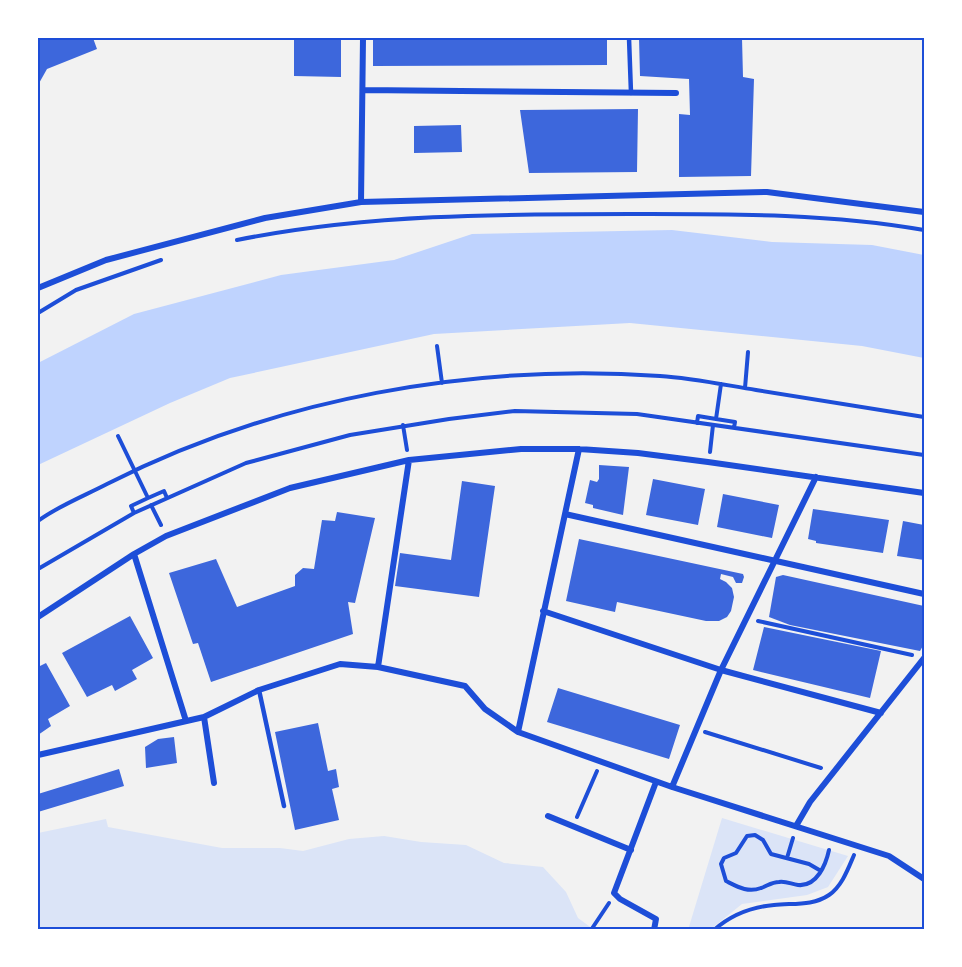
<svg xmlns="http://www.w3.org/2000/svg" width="962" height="967" viewBox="0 0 962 967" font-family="'Varela Round',sans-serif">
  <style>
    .green { fill: #dbe4f7 }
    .water { fill: #bfd3fe }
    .building { fill: #3d67dc }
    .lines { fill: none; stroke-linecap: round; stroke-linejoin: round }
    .path { stroke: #1d4ed8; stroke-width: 4 }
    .service { stroke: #1d4ed8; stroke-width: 4.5 }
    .minor { stroke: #1d4ed8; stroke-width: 6 }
    .neatline { fill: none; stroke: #1d4ed8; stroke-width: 2 }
  </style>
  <rect width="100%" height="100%" fill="#f2f2f2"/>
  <path class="green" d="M722,818L848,856L828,887L807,895L742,904L711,929L688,930Z
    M106,819L108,827L222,848H280L303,851L349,839L384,836L421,842L466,845L504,863L543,867L566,892L578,918L593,929L38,930V833Z"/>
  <path class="water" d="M672,230L772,242L872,245L924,255V358L862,346L630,323L434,334L230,378L170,403L38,465V363L134,314L281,275L394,260L472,234Z"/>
  <path class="building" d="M38,38H93L97,49L47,69L38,85Z
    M294,38H341V77L294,76Z
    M373,38H607V65L373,66Z
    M639,38H742L743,77L754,79L751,176L679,177V114L690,115L689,79L640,76Z
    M638,109L637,172L529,173L520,110Z
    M461,125L462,152L414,153V126Z
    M599,465L629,467L623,515L593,508V505L585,503L590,480L597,482L599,479Z
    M653,479L705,489L698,525L646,515Z
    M462,481L495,486L479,597L395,586L400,553L451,560Z
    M723,494L779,505L772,538L717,527Z
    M813,509L889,520L883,553L816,543V541L808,539Z
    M337,512L375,518L355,603L348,602L353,634L211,682L198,643L193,644L169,573L216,559L237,607L295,586V575L303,568L314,569L322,520L335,521Z
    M903,521L924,525V560L897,556Z
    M579,539L743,574L744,577L742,583H736L733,577L721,574L720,579L726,582L732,588L734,597L731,611L727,617L719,621H706L617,602L615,612L566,601Z
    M783,575L924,606V644L920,651L790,625L769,617L776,577Z
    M130,616L153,658L132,670L137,679L115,691L112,685L87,697L62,653Z
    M764,627L881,651L870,698L753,670Z
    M46,663L70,706L48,719L51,726L38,735V667Z
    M558,688L680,725L669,759L547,722Z
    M318,723L328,771L336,769L339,787L332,789L339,820L295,830L275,732Z
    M174,737L177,763L146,768L145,747L158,739Z
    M119,769L124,786L38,812V794Z"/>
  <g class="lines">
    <path class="path" d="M237,240C366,214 499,214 630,214C728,214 828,213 924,230
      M38,313L76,290L161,260
      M437,346L442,383
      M721,384L716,419L735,422L734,428
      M745,388L748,352
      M697,423L698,416L716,419
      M403,425L407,450
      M118,436L148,498L164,491L167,498
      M710,452L713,425
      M151,505L161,525
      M134,513L131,506L148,498
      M38,521C58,506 84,496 107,484C276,398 472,363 660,376C692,378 725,385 756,390C812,399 868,408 924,417
      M38,569L134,513L246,463L350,435L449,419L515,411L637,414L924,455
      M758,621L912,655
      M705,732L821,768
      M577,817L597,771
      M787,858L793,838
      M821,871L809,864L771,854L763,840L755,835L747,836L736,853L724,858L721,864L726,881C738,887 748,893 761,888C767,886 772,882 779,882C786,881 791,884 798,885C817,887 826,864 829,850
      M591,930L609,903
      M714,930C731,915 751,907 774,905C793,903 813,906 829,895C842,886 848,869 854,855"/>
    <path class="service" d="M629,38L631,93
      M259,690L284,806"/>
    <path class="minor" d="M363,90L676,93
      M361,202L363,38
      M38,288L106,260L265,218L361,202L767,192L924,212
      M565,514L924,594
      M134,554L186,721
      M543,611L721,670L881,713
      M38,617L134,554L166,536L290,488L409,460L521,449H579L638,453L708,462L924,493
      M378,667L409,460
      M204,717L214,783
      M518,732L579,449
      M38,755L204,717L259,690L340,664L378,667L465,686L485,709L518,732L672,787L889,856L924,879
      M672,787L721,670L816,477
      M548,816L631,850
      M796,826L810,802L924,658
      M654,930L656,919L620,899L614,893L656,782"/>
  </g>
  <rect width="962" height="967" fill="none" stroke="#ffffff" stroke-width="78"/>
  <rect x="39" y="39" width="884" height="889" class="neatline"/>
</svg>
